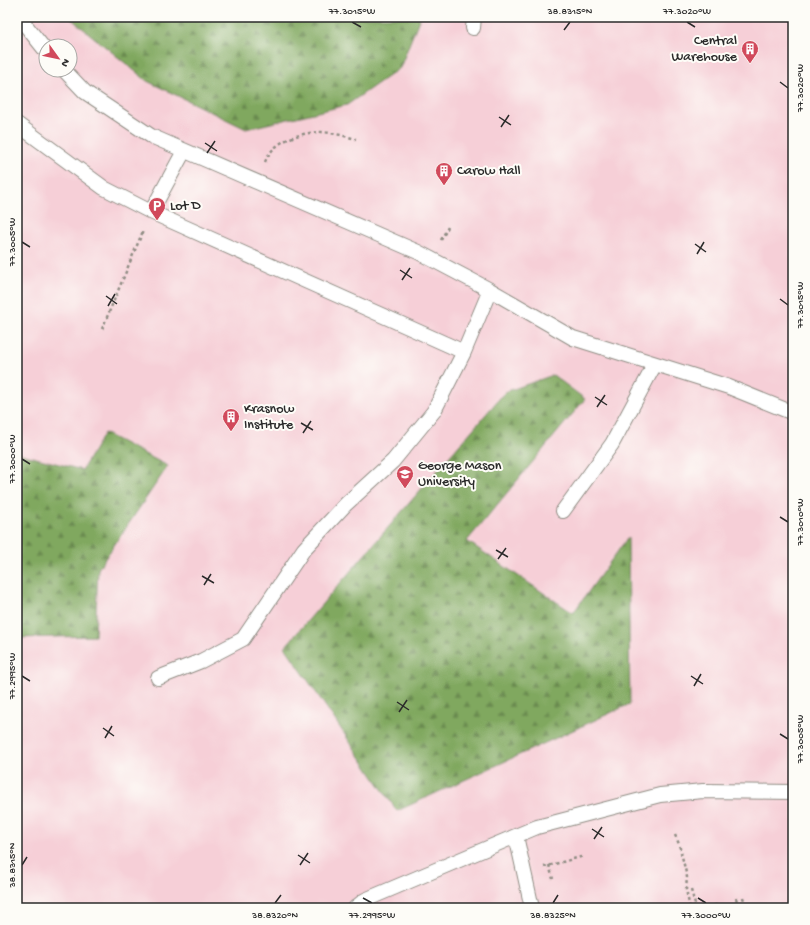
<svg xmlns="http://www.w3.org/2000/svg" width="810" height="925" viewBox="0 0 810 925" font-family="'Gochi Hand',sans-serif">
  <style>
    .built { fill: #f6cfd7; fill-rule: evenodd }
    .forest { fill: url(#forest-firs); stroke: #566a45 }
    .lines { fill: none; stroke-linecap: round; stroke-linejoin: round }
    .service-casing { stroke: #908d84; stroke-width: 16 }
    .path { stroke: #908d84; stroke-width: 2.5; stroke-dasharray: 3 3; stroke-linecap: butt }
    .service { stroke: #fff; stroke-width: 14 }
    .ticks { fill: none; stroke: #2b2b2b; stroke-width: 1.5 }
    .labels { text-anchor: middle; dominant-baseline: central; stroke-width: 4; stroke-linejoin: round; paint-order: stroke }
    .poi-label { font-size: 14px; fill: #2b2b2b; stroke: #fdfcf7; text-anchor: start }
    .neatline { fill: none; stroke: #2b2b2b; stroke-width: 1.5 }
    .ticks-label { font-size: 10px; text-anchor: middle; fill: #2b2b2b }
  </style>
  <defs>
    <pattern id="forest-firs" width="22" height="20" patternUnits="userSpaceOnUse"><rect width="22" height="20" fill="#80a85f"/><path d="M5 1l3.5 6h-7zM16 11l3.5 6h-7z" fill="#69894f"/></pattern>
  </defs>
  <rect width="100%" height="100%" fill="#fdfcf7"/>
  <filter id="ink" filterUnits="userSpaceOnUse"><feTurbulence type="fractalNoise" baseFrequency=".025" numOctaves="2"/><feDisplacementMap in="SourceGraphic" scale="8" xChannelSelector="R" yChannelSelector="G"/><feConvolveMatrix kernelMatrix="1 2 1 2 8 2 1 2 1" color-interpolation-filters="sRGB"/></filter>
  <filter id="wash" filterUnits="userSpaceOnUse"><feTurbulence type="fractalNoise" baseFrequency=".012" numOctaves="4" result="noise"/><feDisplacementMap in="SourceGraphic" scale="16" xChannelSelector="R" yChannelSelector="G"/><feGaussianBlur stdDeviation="0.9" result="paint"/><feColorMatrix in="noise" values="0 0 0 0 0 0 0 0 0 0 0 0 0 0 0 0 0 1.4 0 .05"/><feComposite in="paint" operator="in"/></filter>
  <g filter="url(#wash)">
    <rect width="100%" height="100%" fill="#f4efdc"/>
    <path class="built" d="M17,17H793V908H17ZM46,46H70V70H46Z"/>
    <path class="forest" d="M69,17H420L400,68L347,105L246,129L147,81Z
      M553,375L585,399L467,541L573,613L628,537L630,704L397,811L285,647L505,392Z
      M104,433L168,466L98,569L95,636L17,638V453L82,470Z"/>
  </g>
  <g filter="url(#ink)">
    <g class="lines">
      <defs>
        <path id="service" d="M19,17L46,51
          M473,28L474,17
          M64,70L85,92L151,136L418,252L490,290L573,338L729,387L793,413
          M17,124L104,188L151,212L464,352
          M151,212L184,151
          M563,511L612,444L655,364
          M158,678L201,661L243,639L304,549L346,504L393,461L434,411L464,352L490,290
          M516,836L532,908
          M355,908L365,900L537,827L660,795L703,791L793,792"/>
      </defs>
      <use href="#service" class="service-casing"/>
      <path class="path" d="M265,162C273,141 298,133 319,132C331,132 344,136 356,139
        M441,240L448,227
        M102,329L143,231
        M675,835L679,844L687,877L686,890L690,908
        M549,865L553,879
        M544,867L584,856
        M691,890L696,908
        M743,897L746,908
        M736,898L739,908
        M17,903L19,908
        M715,904L716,908
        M668,908H669"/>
      <use href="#service" class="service"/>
    </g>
  </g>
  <path class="ticks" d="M352,22L361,27M687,22L695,27M564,30L570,22M780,82L788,88M499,117L511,125M501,127L509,115M205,143L217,151M207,153L215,141M22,242L30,247M695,244L706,252M697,254L704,242M400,270L412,278M402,280L410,268M106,296L117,304M780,299L788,305M108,306L115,294M595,397L607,405M597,407L605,395M301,423L313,430M303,433L311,421M22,459L30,464M780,517L788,522M496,550L508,557M498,559L506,548M202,576L214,583M204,585L211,574M22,676L30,681M691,676L703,684M694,686L701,674M397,702L409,710M399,712L407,700M103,728L114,736M780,734L788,739M105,738L112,726M592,829L604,837M594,839L602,827M298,855L310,863M22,865L27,857M300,865L308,853M363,898L372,903M698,898L706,903M275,903L281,895M553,903L558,895"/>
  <defs>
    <symbol id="building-pin" viewBox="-11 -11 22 30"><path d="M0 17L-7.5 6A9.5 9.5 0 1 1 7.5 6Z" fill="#d1495b" stroke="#fdfcf7"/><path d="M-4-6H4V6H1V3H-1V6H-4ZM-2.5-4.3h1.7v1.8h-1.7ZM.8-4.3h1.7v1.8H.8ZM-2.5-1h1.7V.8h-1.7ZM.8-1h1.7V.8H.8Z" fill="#fff"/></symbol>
    <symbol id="parking-pin" viewBox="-11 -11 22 30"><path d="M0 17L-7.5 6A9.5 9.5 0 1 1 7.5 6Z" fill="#d1495b" stroke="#fdfcf7"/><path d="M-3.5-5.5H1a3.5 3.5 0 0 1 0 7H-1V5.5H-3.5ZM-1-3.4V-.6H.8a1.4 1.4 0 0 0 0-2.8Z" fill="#fff"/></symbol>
    <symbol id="university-pin" viewBox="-11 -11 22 30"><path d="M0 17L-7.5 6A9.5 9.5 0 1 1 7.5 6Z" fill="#d1495b" stroke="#fdfcf7"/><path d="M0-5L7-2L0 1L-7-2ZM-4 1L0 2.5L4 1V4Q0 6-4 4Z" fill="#fff"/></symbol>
  </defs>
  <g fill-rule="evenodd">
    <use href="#building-pin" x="740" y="39" width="20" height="27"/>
    <use href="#building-pin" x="434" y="161" width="20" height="27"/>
    <use href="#parking-pin" x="147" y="196" width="20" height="27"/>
    <use href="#building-pin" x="221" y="407" width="20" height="27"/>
    <use href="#university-pin" x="395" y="464" width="20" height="27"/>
  </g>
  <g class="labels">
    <g class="poi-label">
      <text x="737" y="41" text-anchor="end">Central<tspan x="737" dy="16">Warehouse</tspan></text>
      <text x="457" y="171">Carow Hall</text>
      <text x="170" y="206">Lot D</text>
      <text x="244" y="409">Krasnow<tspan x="244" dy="16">Institute</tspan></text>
      <text x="418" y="466">George Mason<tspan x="418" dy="16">University</tspan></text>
    </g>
  </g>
  <rect width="810" height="925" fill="none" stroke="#fdfcf7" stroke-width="44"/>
  <g transform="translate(58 58) rotate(123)"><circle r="19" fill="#fdfcf7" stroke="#a9a8a5"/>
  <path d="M0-3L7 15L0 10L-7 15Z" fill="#d1495b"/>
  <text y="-6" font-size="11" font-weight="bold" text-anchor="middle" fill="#2b2b2b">N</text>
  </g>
  <rect x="22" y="22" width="766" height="881" class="neatline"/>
  <g class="ticks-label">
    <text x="352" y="14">77.3015°W</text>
    <text x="570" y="14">38.8315°N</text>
    <text x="687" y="14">77.3020°W</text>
    <text transform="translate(799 88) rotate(-90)" y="4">77.3020°W</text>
    <text transform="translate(11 242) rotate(-90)" y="4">77.3005°W</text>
    <text transform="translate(799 305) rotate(-90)" y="4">77.3015°W</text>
    <text transform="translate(11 459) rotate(-90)" y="4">77.3000°W</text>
    <text transform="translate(799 522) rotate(-90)" y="4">77.3010°W</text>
    <text transform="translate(11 676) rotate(-90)" y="4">77.2995°W</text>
    <text transform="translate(799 739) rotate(-90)" y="4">77.3005°W</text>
    <text transform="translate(11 865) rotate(-90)" y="4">38.8315°N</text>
    <text x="275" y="918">38.8320°N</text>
    <text x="372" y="918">77.2995°W</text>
    <text x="553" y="918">38.8325°N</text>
    <text x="706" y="918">77.3000°W</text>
  </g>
</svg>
